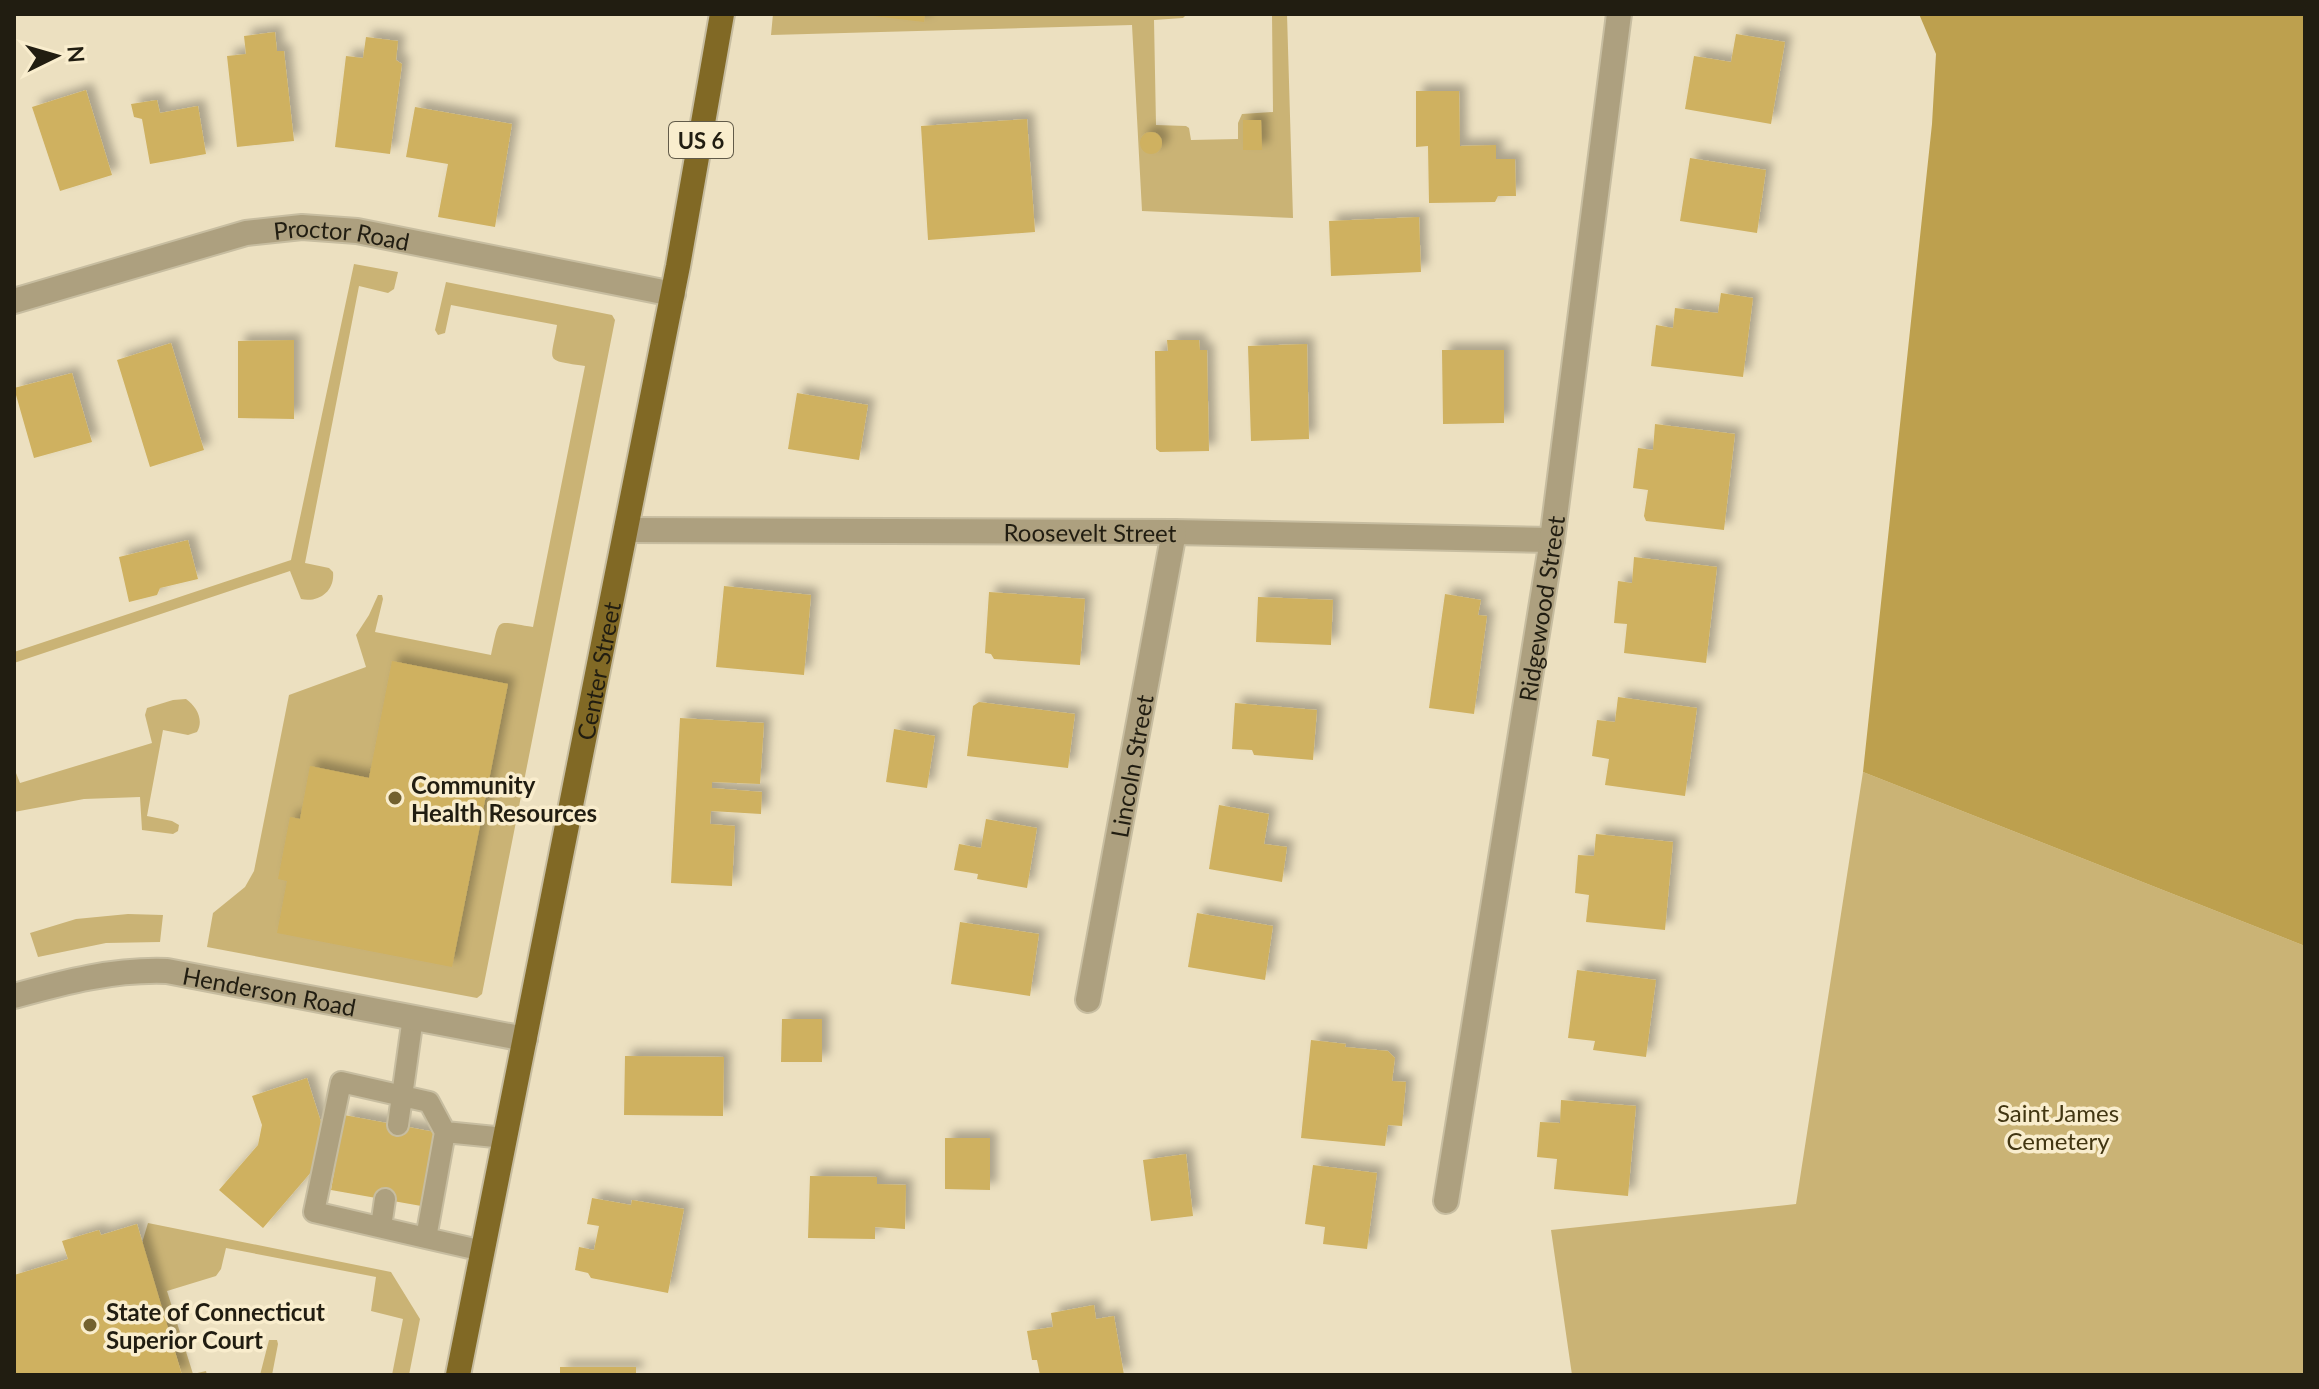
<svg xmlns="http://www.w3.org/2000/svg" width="2319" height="1389" viewBox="0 0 2319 1389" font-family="Lato,sans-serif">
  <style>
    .green { fill: #cab375 }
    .forest { fill: #bda04e }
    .building { fill: #cfb160; filter: url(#shadow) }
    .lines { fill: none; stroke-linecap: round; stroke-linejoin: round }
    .lane-casing { stroke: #c7bda0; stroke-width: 24 }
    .street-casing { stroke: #c7bda0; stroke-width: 28 }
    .primary-casing { stroke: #c7bda0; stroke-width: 28 }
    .lane { stroke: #ada07f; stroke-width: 20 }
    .street { stroke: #ada07f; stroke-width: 24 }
    .primary { stroke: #816925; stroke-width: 24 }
    .poi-dot { fill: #73612f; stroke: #f9edcd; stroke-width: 3 }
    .labels { text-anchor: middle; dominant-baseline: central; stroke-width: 7; stroke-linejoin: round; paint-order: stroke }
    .shield { fill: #f9edcd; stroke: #625b49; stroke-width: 2 }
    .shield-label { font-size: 22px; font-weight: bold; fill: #211d11 }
    .street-label { font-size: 24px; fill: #211d11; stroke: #f9edcd }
    .poi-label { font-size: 24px; font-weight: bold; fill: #211d11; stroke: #f9edcd; text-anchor: start }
    .park-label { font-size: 24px; fill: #423612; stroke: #f9edcd }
  </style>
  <defs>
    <filter id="shadow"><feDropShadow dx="7" dy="-7" stdDeviation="4" flood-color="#0004"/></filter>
  </defs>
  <rect width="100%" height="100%" fill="#ece0c0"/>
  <path class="green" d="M773,14H1187L1183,18L1154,20L1156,125L1186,126L1189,128L1191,140L1238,139V123L1242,114L1273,112L1272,14H1287L1293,218L1142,211L1132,25L771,35Z
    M354,264L398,272L394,289L388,293L359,286L305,563L329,568L333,572C335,591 319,603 301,599L290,571L14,663V652L291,560Z
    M446,282L612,315L615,320L482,994L477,998L207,947L213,913L245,887L254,871L289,695L366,667L356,635L369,615L378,595H382L383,599L375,632L491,655C500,616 494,621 533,627L585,366C543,360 551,363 557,325L451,305L445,333L438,335L435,330Z
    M186,699C197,707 204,720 197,732L188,735L163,730L147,816L172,821L179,825L178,831L173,834L142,830L140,797L84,799L14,812V768L20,783L152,743L145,715L147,708L173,700Z
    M1863,772L2305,946V1375H1572L1551,1230L1796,1204Z
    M128,914L163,915L160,942L106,943L38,957L30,933L76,919Z
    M148,1223L391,1272L420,1319L409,1375H392L403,1319L371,1311L376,1277L226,1248L221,1269L216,1276L167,1291L193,1374L206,1371L207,1375H182L142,1243Z
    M269,1340H277L278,1344L272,1375H260Z"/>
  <path class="forest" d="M1919,14H2305V946L1863,772L1932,124L1936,54Z"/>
  <path class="building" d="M873,14H925L924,22L873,16Z
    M275,32L277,51H284L294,141L237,147L227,56L246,54L244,36Z
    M1736,34L1785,42L1771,124L1685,109L1694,56L1731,62Z
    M366,37L398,41L396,60L402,64L390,154L335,147L346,56L363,58Z
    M86,90L112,175L60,191L32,107Z
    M1416,91H1459L1460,146L1496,145V159H1515L1516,196H1498L1495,202L1429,203L1428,146L1416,147Z
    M157,100L160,113L198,106L206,154L150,164L142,119L134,117L131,104Z
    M415,107L512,124L495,227L438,217L448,164L406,157Z
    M1027,119L1035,232L928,240L921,126Z
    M1243,120H1261L1262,150H1243Z
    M1140 143a11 11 0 1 1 22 0a11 11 0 1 1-22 0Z
    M1690,158L1766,170L1757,233L1680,221Z
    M1419,217L1421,272L1331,276L1329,221Z
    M1721,293L1753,298L1743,377L1651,366L1656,325L1673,328L1675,308L1718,313Z
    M294,340V419L238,418V341Z
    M1167,340H1199L1200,350H1207L1209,451L1160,452L1156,449L1155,351H1168Z
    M171,343L204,450L150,467L117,360Z
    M1307,344L1309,439L1251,441L1248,346Z
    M1442,350H1504V423L1443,424Z
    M72,373L92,442L34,458L14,388Z
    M797,393L868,405L859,460L788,449Z
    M1655,424L1735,434L1724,530L1646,521L1644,516L1648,490L1633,488L1638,448L1653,450Z
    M188,540L198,579L160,588L157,595L129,602L119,557Z
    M1634,557L1717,567L1706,663L1624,653L1627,624L1614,623L1618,581L1632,583Z
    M724,586L811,595L804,675L716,667Z
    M989,592L1085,599L1080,665L994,659L991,654L985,653Z
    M1445,594L1481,600L1478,615L1487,616L1474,714L1429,708Z
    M1258,597L1333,600L1331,645L1256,642Z
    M392,661L508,684L452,967L277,933L287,881L278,879L290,817L300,819L310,766L369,778Z
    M1618,697L1697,708L1685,796L1605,785L1609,759L1592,756L1597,720L1615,722Z
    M979,702L1075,714L1068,768L967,756L973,706Z
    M1235,703L1317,710L1313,760L1254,755L1252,750L1232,749Z
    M680,718L764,723L760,784L712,782V788L762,792L761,814L711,811L710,824L735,826L732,886L671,883Z
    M894,729L935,736L927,788L886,782Z
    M1219,805L1269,814L1264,844L1287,847L1282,882L1209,869Z
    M986,819L1037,828L1027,888L977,879L978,874L954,870L959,844L981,848Z
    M1596,834L1673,842L1665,930L1586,922L1589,895L1575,893L1578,855L1594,856Z
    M1197,913L1273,926L1265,980L1188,967Z
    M960,922L1039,934L1030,996L951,984Z
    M1577,970L1656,980L1646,1057L1593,1050L1595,1041L1568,1038Z
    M782,1019H822V1062H781Z
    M1311,1040L1346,1044L1345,1047L1388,1051L1395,1058L1392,1081L1406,1082L1402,1126L1388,1125L1385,1146L1301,1138Z
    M625,1056L724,1057L723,1116L624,1115Z
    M307,1078L321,1122L312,1171L263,1228L219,1190L258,1145L262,1125L252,1096Z
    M1561,1100L1636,1106L1628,1196L1554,1189L1557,1159L1537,1157L1540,1122L1560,1123Z
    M344,1115L440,1133L427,1207L331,1190Z
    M945,1138H990V1190L945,1189Z
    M1186,1154L1193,1216L1151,1221L1143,1160Z
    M1313,1165L1377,1173L1367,1249L1323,1244L1325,1227L1305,1224Z
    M810,1176L877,1177V1184L906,1185L905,1229L875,1227V1239L808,1238Z
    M592,1198L631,1205L632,1200L684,1209L668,1293L591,1278L588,1273L575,1270L579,1247L594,1250L599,1226L587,1224Z
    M137,1224L182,1375H14V1275L68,1259L62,1241L99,1230L101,1235Z
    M1094,1305L1096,1319L1114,1316L1124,1375H1040L1037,1360H1032L1027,1331L1053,1327L1051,1313Z
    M560,1367H636V1375H560Z"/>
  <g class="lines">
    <defs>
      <path id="lane" d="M398,1125L413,1017
        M381,1227L385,1199
        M426,1238L314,1212L341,1082L429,1102L445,1132
        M483,1251L426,1238L445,1132L505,1138"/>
      <g id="street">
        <path id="s1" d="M14,301L246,233L302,227L357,231L673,294"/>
        <path id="s2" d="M626,530L1174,532L1552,540"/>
        <path id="s3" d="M14,996C65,982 114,969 167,971L525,1039"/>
        <path id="s4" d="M1088,1000L1174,532"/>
        <path id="s5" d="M1446,1201L1552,540L1619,14"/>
      </g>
      <g id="primary">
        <path id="s6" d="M458,1375L678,266L722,14"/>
      </g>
    </defs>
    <use href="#lane" class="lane-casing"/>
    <use href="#street" class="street-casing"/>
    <use href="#primary" class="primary-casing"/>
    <use href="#lane" class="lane"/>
    <use href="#street" class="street"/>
    <use href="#primary" class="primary"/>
  </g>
  <g class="poi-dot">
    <circle cx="395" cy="798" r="8"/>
    <circle cx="90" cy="1325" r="8"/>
  </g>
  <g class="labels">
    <rect class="shield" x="669" y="122" width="64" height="36" rx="6"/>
    <g class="shield-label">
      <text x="701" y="140">US 6</text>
    </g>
    <g class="street-label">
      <text stroke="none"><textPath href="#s1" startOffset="338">Proctor Road</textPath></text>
      <text stroke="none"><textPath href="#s2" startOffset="464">Roosevelt Street</textPath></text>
      <text stroke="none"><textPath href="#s5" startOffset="600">Ridgewood Street</textPath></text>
      <text stroke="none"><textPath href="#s6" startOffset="718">Center Street</textPath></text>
      <text stroke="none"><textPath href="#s4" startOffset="238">Lincoln Street</textPath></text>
      <text stroke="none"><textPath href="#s3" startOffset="260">Henderson Road</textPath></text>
    </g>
    <g class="poi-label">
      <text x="411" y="784">Community<tspan x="411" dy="28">Health Resources</tspan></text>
      <text x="106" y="1311">State of Connecticut<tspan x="106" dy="28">Superior Court</tspan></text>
    </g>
    <g class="park-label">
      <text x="2058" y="1112">Saint James<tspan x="2058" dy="28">Cemetery</tspan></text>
    </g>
  </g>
  <rect width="2319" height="1389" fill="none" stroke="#211d11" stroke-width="32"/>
  <g transform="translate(56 56) rotate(85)" stroke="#f9edcd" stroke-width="6" paint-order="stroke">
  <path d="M0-6L14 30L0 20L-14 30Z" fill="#211d11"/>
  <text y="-12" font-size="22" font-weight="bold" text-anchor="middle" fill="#211d11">N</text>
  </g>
</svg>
